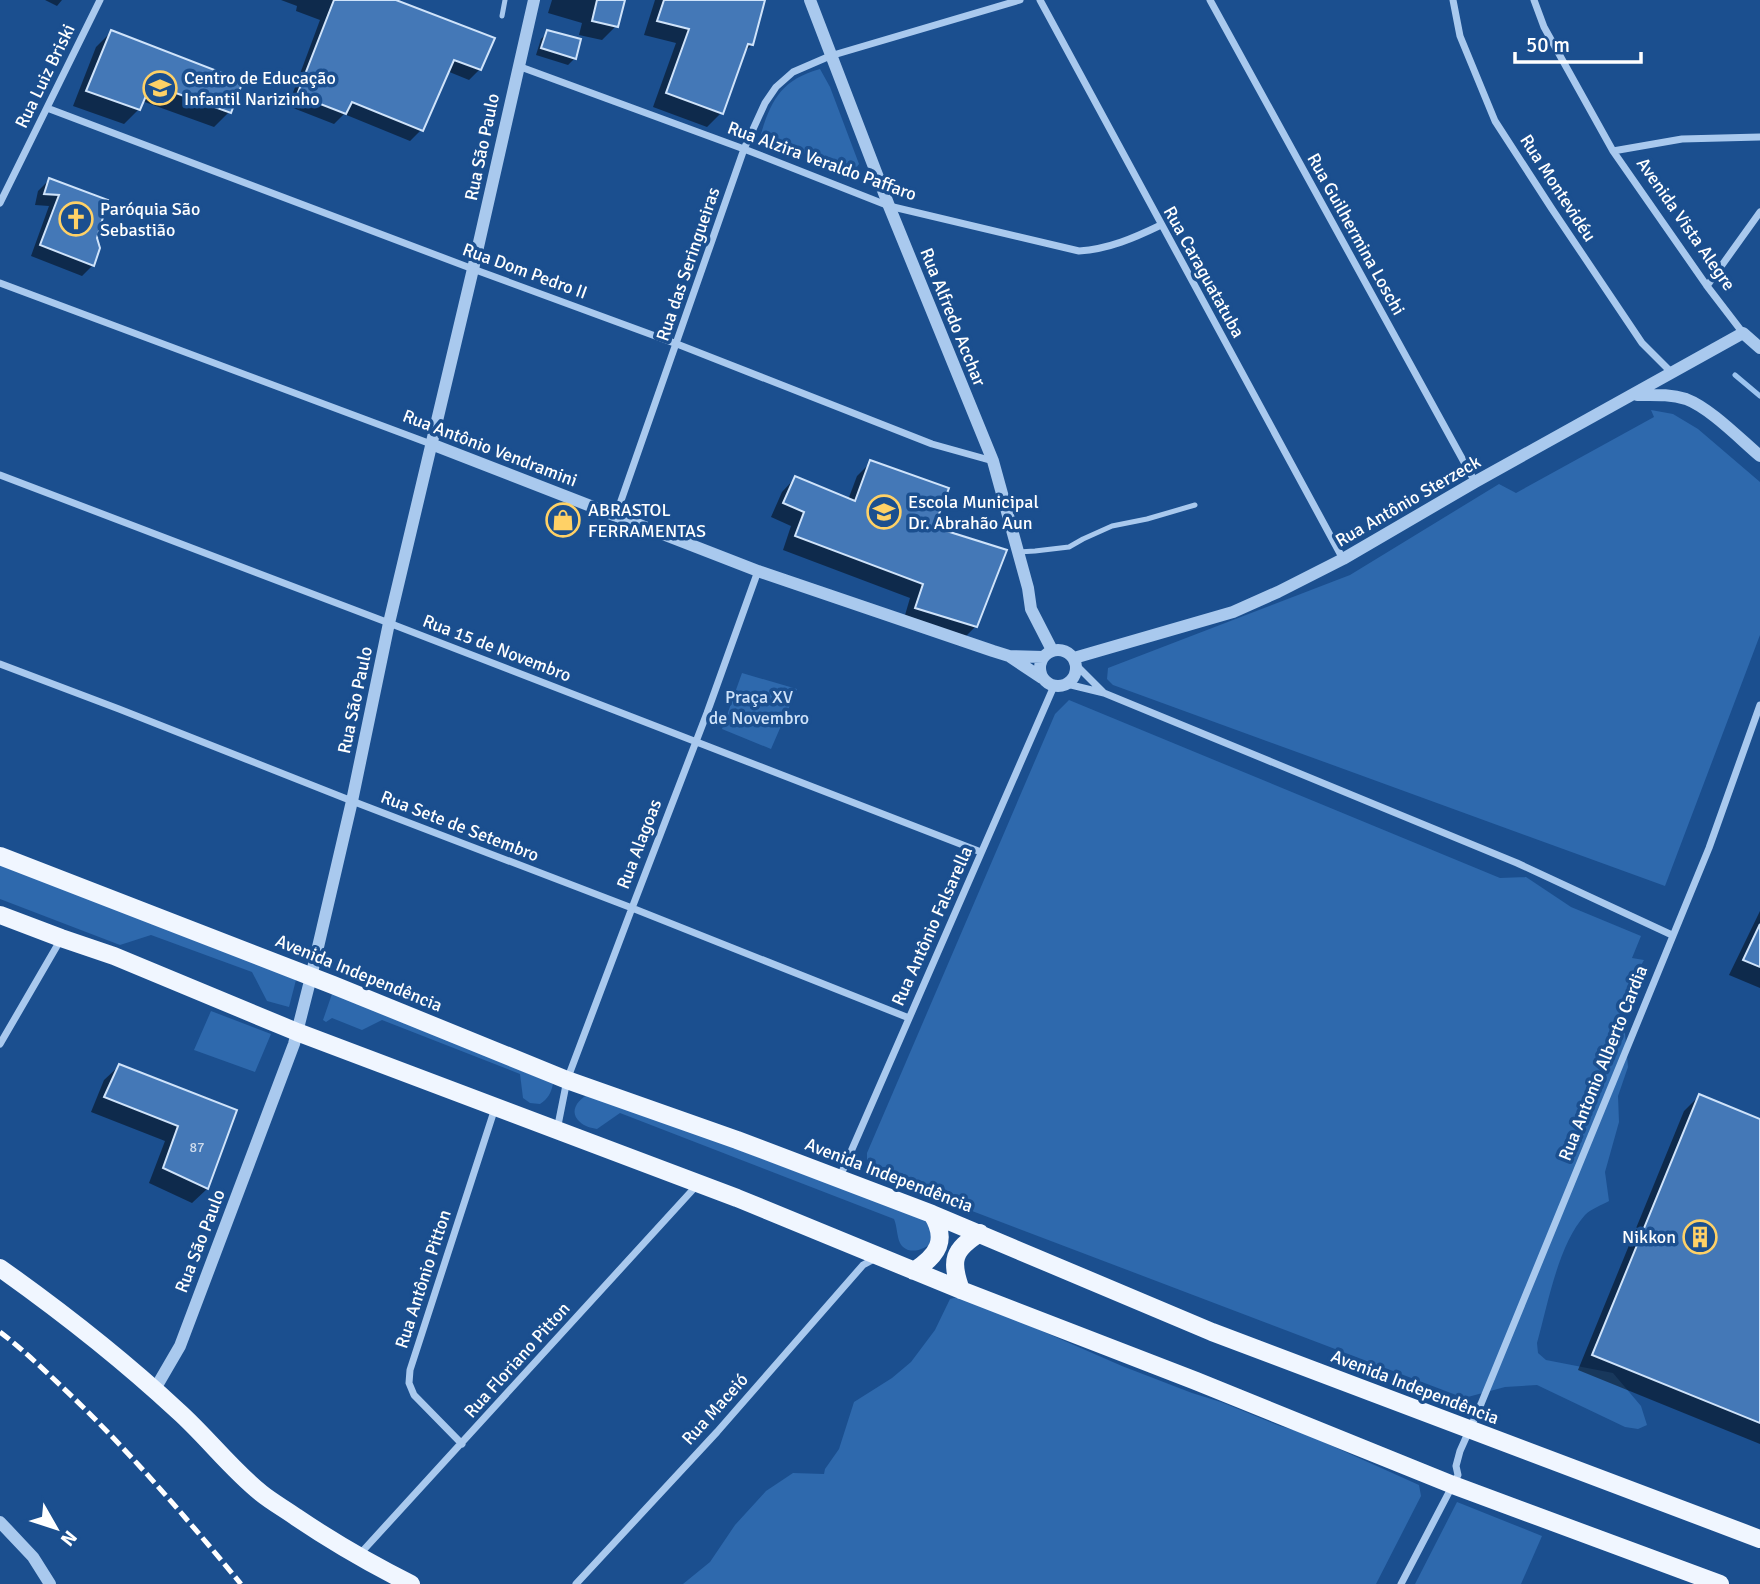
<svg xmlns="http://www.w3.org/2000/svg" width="1760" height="1584" viewBox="0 0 1760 1584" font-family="Signika,sans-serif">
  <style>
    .green { fill: #2e69ad }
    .shadow { fill: #0007 }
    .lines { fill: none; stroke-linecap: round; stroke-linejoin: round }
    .stream { stroke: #9cc4f0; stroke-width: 5 }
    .building { fill: #4478b7; stroke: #cfe3fa; stroke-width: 2 }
    .service { stroke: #a9c9ee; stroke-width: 5 }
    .minor { stroke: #a9c9ee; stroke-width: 7 }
    .tertiary { stroke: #a9c9ee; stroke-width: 12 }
    .primary { stroke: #f0f6ff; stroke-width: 18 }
    .rail { stroke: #fff; stroke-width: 5; stroke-dasharray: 12 5; stroke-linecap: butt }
    .labels { text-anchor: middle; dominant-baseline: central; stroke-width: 7; stroke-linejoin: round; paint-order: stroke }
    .number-label { font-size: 14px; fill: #d0dded }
    .street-label { font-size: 18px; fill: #fff; stroke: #1b4f8f }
    .poi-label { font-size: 18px; fill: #fff; stroke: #1b4f8f; text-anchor: start }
    .park-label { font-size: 18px; fill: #cfe3fa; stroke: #1b4f8f }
  </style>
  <rect width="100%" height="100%" fill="#1b4f8f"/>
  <path class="green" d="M820,69L830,87L859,164L853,172L760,137C771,100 781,80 820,69Z
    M1651,410L1673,414L1698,429L1760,482V635L1665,886L1113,685L1107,679L1108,668L1350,575L1499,484L1516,493L1654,417Z
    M742,673L797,689L771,749L722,729Z
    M1069,700L1500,878L1526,877L1571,907L1641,936L1632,958L1644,960L1622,999L1628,1067L1618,1096L1619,1122L1605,1172L1609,1201C1602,1205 1591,1209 1585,1215C1558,1245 1548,1304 1537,1343L1538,1353L1546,1360L1613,1373L1641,1406L1647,1425L1638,1429L1625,1427L1537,1385L1505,1387L1464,1398L867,1171V1153L1055,714Z
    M0,864L297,976L289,1007L267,1001L252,972L151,935L120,945L0,899Z
    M333,991L553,1084C551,1093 548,1099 540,1104L530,1103L523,1098L520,1074L382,1020L362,1030L332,1018L326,1022L323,1020Z
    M211,1011L271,1034L255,1072L194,1050Z
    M589,1094L927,1220L930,1223L932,1242C925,1250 907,1256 900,1243C897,1237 897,1226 894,1219L620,1113L597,1129C591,1128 584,1126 580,1122C568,1112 578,1099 589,1094Z
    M962,1296L1122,1366L1192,1393L1221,1402L1280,1426L1301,1432L1419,1485L1421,1496L1376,1584H683L710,1562L735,1525L766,1491L793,1473L824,1474L825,1469L839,1449L854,1402L892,1378L911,1362L935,1330L950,1299Z
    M1457,1502L1542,1536L1521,1584H1415Z"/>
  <path class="shadow" d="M45,0H62L57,6Z
    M281,0H391L480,69L469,80L447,71L421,130L410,141L344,114L334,124L288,106L320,20L296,11L297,6Z
    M552,0H614L616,26L602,40L579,35L582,23L548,13Z
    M655,0H754L752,45L742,54L721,113L707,127L653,107L676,43L644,35Z
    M111,32L229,112L214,127L142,101L139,109L124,124L73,106L96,47Z
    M548,32L575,58L568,65L536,55L541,39Z
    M49,180L95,238L93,265L82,276L31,256L49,206L35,205L38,191Z
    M871,462L932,528L976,626L962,640L903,622L910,598L783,550L791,526L771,517L782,492L795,478L848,500L857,476Z
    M1760,911V988L1729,975Z
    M119,1066L235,1111L207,1189L192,1203L149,1183L165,1141L91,1112L104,1080Z
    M1699,1096L1760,1121V1444L1578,1370L1684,1111Z"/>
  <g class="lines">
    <path class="stream" d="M1735,375L1760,396"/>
  </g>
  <path class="building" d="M334,0H396L495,38L481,70L454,60L423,131L352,102L346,114L297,95Z
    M597,0H625L618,27L592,21Z
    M664,0H765L753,45L748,44L723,114L666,93L689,29L657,21Z
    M111,30L243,81L231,113L151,84L140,110L86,91Z
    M547,30L581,39L576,59L541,48Z
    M49,178L108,200L97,238L100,248L94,266L40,245L59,195L44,194Z
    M870,460L949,488L934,527L1007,550L977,627L915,608L923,584L795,536L804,512L783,503L795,476L855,501Z
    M1760,924V967L1743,960Z
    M119,1064L237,1110L208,1189L163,1168L178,1126L104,1097Z
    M1699,1094L1760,1119V1423L1592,1355Z"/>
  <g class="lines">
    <path class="service" d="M502,16L505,0
      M1018,552L1035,551L1069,547L1083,539L1112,526L1147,519L1195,505"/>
    <path class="minor" d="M1040,0L1343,559
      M1210,0L1475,482
      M1453,0L1460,36L1495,121L1552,209L1642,343L1672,373
      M1534,0L1544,27L1613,151L1707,286L1743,333
      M518,66L744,149L889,206L1079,251C1109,249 1134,238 1161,225
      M47,108L473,269L677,344L932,444L993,461
      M1613,151L1682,139L1760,137
      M0,203L100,0
      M0,283L431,444
      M1707,286L1760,212
      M0,475L389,623L981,852
      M616,515L744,149L765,103L776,87L793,72L830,56L1020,0
      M0,664L119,709L352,801L632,908L909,1018
      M1076,665L1103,692
      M1067,684L1104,693L1517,863L1672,935
      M0,1044L61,939
      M557,1130L567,1080L632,908L707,713L758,571
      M839,1179L1054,686
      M462,1444L414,1395L409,1383L410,1370L495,1108
      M359,1555L698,1184
      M576,1584L717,1432L863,1265L876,1258
      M1401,1584L1458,1475L1456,1466L1460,1451L1481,1404L1709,848L1760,705"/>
    <path class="tertiary" d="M810,0L889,206L993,461L1028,588L1031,609L1052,650
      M1637,395C1654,395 1670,394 1686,399C1710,408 1740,439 1760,456
      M431,444L758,571L993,651L1009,656L1043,657
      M1040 668a18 18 0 1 1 36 0a18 18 0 1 1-36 0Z
      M1009,656L1042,678
      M1074,658L1233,612L1278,592L1343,559L1475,482L1743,333L1760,348
      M155,1389L180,1346L294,1044L311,977L352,801L389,623L473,269L534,0
      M0,1522L33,1557L50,1584"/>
    <path class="primary" d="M0,856L333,985L567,1080L737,1140L932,1214L1212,1332L1760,1539
      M0,915L61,938L114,956L297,1032L737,1198L961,1290L1196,1381L1453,1485L1720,1584
      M0,1268C62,1312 122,1359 178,1411C207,1437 231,1469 261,1493C272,1502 285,1509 296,1517C333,1542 371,1564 411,1584
      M914,1271C938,1255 948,1240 932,1214
      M961,1290C950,1260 953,1250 980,1233"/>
    <path class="rail" d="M0,1332C21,1348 41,1367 60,1385C125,1446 184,1515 241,1584"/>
  </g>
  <defs>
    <symbol id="school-ring" viewBox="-11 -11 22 22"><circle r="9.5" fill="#1b4f8f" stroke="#ffd166" stroke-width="1.5"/><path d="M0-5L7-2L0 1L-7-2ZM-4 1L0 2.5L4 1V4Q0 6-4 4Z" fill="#ffd166"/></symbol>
    <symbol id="church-ring" viewBox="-11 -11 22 22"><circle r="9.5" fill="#1b4f8f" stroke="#ffd166" stroke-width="1.5"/><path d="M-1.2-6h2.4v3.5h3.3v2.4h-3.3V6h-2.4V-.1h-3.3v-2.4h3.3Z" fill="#ffd166"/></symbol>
    <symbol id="shop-ring" viewBox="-11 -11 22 22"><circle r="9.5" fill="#1b4f8f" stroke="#ffd166" stroke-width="1.5"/><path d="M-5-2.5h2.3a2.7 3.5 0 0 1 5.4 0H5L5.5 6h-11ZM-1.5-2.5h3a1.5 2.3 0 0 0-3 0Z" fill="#ffd166"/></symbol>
    <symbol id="building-ring" viewBox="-11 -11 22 22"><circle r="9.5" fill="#1b4f8f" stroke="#ffd166" stroke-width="1.5"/><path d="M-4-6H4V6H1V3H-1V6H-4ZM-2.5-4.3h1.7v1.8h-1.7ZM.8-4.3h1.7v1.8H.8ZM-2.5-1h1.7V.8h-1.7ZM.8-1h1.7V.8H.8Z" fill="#ffd166"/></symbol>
  </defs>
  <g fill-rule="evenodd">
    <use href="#school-ring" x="141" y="69" width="38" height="38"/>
    <use href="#church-ring" x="57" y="200" width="38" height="38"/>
    <use href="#school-ring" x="865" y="493" width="38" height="38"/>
    <use href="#shop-ring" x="544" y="501" width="38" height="38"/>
    <use href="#building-ring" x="1681" y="1218" width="38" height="38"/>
  </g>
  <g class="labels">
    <g class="number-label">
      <text x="197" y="1147">87</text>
    </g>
    <g class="street-label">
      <text transform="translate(45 76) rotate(-64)">Rua Luiz Briski</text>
      <text transform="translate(482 147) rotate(-78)">Rua São Paulo</text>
      <text transform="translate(822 161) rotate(20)">Rua Alzira Veraldo Paffaro</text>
      <text transform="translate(1558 188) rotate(57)">Rua Montevidéu</text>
      <text transform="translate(1686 224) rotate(55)">Avenida Vista Alegre</text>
      <text transform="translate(1356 234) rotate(61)">Rua Guilhermina Loschi</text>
      <text transform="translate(688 264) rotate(-71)">Rua das Seringueiras</text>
      <text transform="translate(525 271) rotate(20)">Rua Dom Pedro II</text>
      <text transform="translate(1204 272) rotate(61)">Rua Caraguatatuba</text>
      <text transform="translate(953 317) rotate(68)">Rua Alfredo Acchar</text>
      <text transform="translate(490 448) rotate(21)">Rua Antônio Vendramini</text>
      <text transform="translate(1408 501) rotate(-30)">Rua Antônio Sterzeck</text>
      <text transform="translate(497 648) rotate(21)">Rua 15 de Novembro</text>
      <text transform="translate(355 700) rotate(-78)">Rua São Paulo</text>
      <text transform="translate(460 826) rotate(21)">Rua Sete de Setembro</text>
      <text transform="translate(639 844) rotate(-69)">Rua Alagoas</text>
      <text transform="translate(932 926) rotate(-66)">Rua Antônio Falsarella</text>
      <text transform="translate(359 973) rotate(22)">Avenida Independência</text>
      <text transform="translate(1603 1063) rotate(-68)">Rua Antonio Alberto Cardia</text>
      <text transform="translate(889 1175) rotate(21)">Avenida Independência</text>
      <text transform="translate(200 1241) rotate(-69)">Rua São Paulo</text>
      <text transform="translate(423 1279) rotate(-72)">Rua Antônio Pitton</text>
      <text transform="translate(517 1360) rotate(-48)">Rua Floriano Pitton</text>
      <text transform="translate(1415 1387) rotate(21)">Avenida Independência</text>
      <text transform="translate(715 1409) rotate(-48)">Rua Maceió</text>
    </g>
    <g class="poi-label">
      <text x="184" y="78">Centro de Educação<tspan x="184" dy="21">Infantil Narizinho</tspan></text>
      <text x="100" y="209">Paróquia São<tspan x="100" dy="21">Sebastião</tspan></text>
      <text x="908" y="502">Escola Municipal<tspan x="908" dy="21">Dr. Abrahão Aun</tspan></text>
      <text x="588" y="510">ABRASTOL<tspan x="588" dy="21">FERRAMENTAS</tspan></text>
      <text x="1676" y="1237" text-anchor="end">Nikkon</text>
    </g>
    <g class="park-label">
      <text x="759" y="697">Praça XV<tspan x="759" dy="21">de Novembro</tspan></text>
    </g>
  </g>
  <g transform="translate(56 1528) rotate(129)" stroke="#1b4f8f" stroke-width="5" paint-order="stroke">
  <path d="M0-5L12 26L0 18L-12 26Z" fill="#ffffff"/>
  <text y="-10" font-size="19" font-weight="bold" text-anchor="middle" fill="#ffffff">N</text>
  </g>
  <path d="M1515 52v10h126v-10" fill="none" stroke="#ffffff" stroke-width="3.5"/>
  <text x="1526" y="52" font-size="21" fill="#ffffff" stroke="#1b4f8f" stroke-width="5" paint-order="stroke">50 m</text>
</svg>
